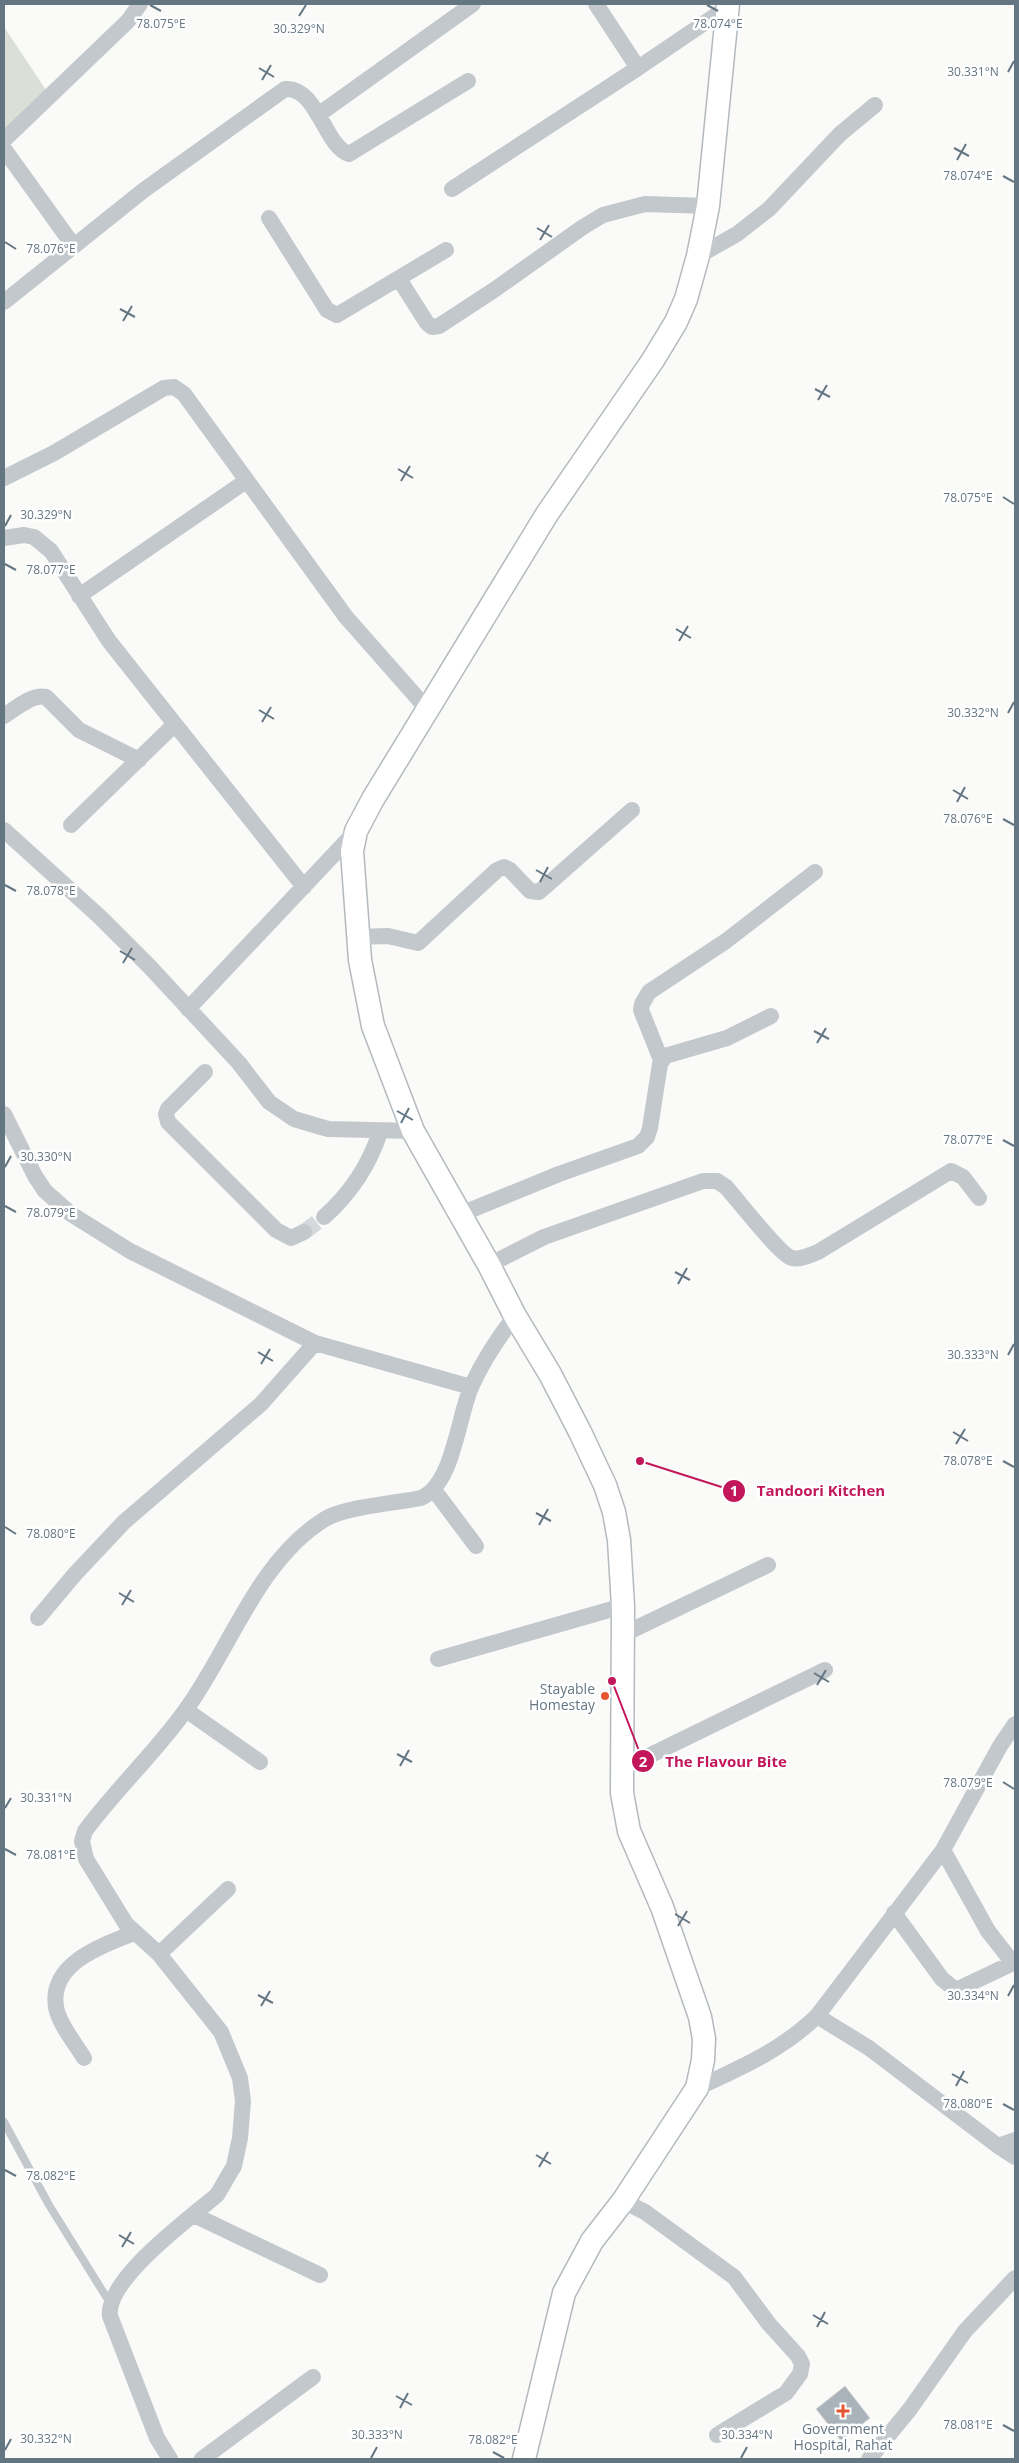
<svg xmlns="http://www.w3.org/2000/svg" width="1019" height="2463" viewBox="0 0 1019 2463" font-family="'Open Sans',sans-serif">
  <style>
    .green { fill: #dadfd7 }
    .building { fill: #aab3b9; stroke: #dcdcda }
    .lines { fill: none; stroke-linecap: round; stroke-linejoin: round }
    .street-tunnel { stroke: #d5d9db; stroke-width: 16; stroke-dasharray: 16 8; stroke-linecap: butt }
    .secondary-casing { stroke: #b3babf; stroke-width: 25 }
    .lane { stroke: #c3c8cc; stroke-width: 8 }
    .street { stroke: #c3c8cc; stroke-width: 16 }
    .secondary { stroke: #fff; stroke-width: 22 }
    .ticks { fill: none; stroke: #657683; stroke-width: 2 }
    .poi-dot { fill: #e4572e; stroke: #fff; stroke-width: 2 }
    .labels { text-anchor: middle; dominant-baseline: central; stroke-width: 5; stroke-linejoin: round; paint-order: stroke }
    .poi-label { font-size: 14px; fill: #657683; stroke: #fff; text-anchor: end }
    .ticks-label { font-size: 12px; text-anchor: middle; fill: #657683; stroke: #fff; stroke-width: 5; stroke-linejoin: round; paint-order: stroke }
    .leader { fill: none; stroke: #c2185b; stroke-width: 2 }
    .callout-dot { fill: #c2185b; stroke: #fff; stroke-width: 2 }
    .mark-label { font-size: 15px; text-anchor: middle; font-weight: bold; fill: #fff }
    .callout-label { font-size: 15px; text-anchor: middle; font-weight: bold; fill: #c2185b; stroke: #fff; stroke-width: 5; stroke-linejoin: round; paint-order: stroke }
  </style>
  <rect width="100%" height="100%" fill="#fafaf8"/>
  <path class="green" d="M4,27L48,93L4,130Z"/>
  <path class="building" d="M845,2386L870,2418L841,2441L816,2409Z"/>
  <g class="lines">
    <path class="street-tunnel" d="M304,1232L324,1217"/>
    <defs>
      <path id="secondary" d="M524,2459L564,2293L592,2241L623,2201L697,2088L703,2060L704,2039L700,2017L662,1907L629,1831L622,1793L623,1606L619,1540L614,1512L605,1485L580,1432L550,1374L515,1316L489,1265L413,1131L373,1026L360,960L352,851L356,831L373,799L547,514L653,360L676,322L686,299L698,256L708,206L728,4"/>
    </defs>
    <use href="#secondary" class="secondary-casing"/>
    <path class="lane" d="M4,2122L49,2205L110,2303"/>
    <path class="street" d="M596,4L638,68L728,7
      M318,115L473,4
      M4,140L128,21L140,4
      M4,149L73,245
      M452,189L638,68
      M269,218L327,310L337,315L446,250
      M698,256L737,234L769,209L840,134L875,105
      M399,279L427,323L432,327L439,326L494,290L583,227L603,215L645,204L708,206
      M4,302L144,190L285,89C317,86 325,147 349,154L468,81
      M4,478L54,453L164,388L174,387L184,394L346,617L428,710
      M4,538L24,535L34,537L51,551L109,641L304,887
      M79,596L246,481
      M4,716C15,709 33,693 46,697L79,730L139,760
      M71,825L175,724
      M4,830L100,917L149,966L239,1063L269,1102L294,1119L328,1129L413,1131
      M357,937L388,936L418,943L497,870L504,867L510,870L530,891L539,892L632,810
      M188,1009L356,831
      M661,1060L641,1010L642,1004L649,992L726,941L815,872
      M205,1072L168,1109L166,1114L168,1122L276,1230L291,1238L304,1232
      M4,1114L35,1176L45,1191L71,1214L130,1251L315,1343L471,1387
      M461,1214L559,1174L638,1146L647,1137L650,1128L660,1064L665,1056L727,1038L771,1016
      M324,1217C351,1193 369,1166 380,1132
      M489,1265L544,1237L703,1181H717L726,1187C737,1199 780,1255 792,1258C800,1260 810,1255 818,1252L951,1171L963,1177L979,1198
      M434,1490L476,1546
      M38,1618L75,1574L124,1522L261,1404L315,1343
      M624,1634L768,1565
      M438,1659L623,1606
      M186,1710L260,1762
      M622,1769L825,1670
      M943,1850L988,1931L1013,1963L1015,1962
      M894,1913L942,1979L956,1990L1013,1963
      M159,1954L228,1889
      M817,2016L943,1850L1000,1746L1015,1724
      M84,2058C75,2043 59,2024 56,2007C49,1963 103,1945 134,1933
      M697,2088C740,2068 782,2050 817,2016L869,2048L998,2146L1015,2140
      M998,2146L1015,2157
      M623,2201L645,2212L734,2277L769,2324L798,2356L802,2364L800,2374L786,2393L717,2435
      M194,2215L320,2275
      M170,2459L157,2438L110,2316C105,2280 190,2218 217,2195L234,2166L240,2138L243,2101L240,2078L221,2032L159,1954L126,1924L86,1859L82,1841L85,1831C116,1789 155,1753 185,1711C230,1650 257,1561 325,1519C345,1507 396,1503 421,1498C454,1484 458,1415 472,1385C484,1359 498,1338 515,1316
      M202,2459L313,2377
      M869,2459L910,2409L965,2331L1015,2278"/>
    <use href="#secondary" class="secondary"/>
  </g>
  <path class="ticks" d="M150,5L161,11M707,5L718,11M299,16L306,5M259,68L274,77M1008,72L1014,61M262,80L271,65M954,148L969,156M957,160L966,144M1003,176L1014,182M537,228L552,237M540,240L549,225M5,242L16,249M120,309L135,317M123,321L132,306M815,389L830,397M818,400L827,385M398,469L413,478M401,481L410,466M1003,497L1014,504M5,526L11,515M5,564L16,570M676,629L691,638M679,641L688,626M259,710L274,719M1008,713L1014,702M262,722L271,707M953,790L968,799M957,802L965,787M1003,819L1014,825M536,870L552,879M540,882L548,867M5,885L16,891M120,951L135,960M123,963L132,948M814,1031L829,1039M817,1043L826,1028M397,1111L413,1120M401,1123L409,1108M1003,1140L1014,1146M5,1167L11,1156M5,1206L16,1212M675,1272L690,1280M678,1284L687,1268M258,1352L273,1361M1008,1355L1014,1344M261,1364L270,1349M953,1432L968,1441M956,1444L965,1429M1003,1461L1014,1467M536,1513L551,1521M539,1525L548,1509M5,1527L16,1534M119,1593L134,1602M122,1605L131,1590M814,1673L829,1682M817,1685L826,1670M397,1754L412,1762M400,1766L409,1750M1003,1782L1014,1789M5,1808L11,1798M5,1849L16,1855M675,1914L690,1923M678,1926L687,1911M258,1995L273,2003M1008,1996L1014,1985M261,2006L270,1991M952,2074L968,2083M956,2086L964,2071M1003,2104L1014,2110M536,2155L551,2164M539,2167L548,2152M5,2170L16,2176M119,2235L134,2244M122,2247L131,2232M813,2315L828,2324M817,2327L825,2312M396,2396L412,2405M400,2408L408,2393M1003,2425L1014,2431M5,2450L11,2439M493,2452L504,2458M371,2458L377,2447M741,2458L747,2447"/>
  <g class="poi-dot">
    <circle cx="605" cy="1696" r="5"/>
    <path d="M840.5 2403.5h5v5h5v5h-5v5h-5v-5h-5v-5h5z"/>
  </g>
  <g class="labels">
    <g class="poi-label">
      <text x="595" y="1688">Stayable<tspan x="595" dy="16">Homestay</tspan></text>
      <text x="843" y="2428" text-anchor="middle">Government<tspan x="843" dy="16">Hospital, Rahat</tspan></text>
    </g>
  </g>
  <g class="ticks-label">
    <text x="161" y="28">78.075°E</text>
    <text x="718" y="28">78.074°E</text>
    <text x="299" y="33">30.329°N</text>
    <text x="973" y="76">30.331°N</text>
    <text x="968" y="180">78.074°E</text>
    <text x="51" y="253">78.076°E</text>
    <text x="968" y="502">78.075°E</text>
    <text x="46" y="519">30.329°N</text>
    <text x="51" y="574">78.077°E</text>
    <text x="973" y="717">30.332°N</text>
    <text x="968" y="823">78.076°E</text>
    <text x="51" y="895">78.078°E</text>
    <text x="968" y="1144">78.077°E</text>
    <text x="46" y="1161">30.330°N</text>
    <text x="51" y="1217">78.079°E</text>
    <text x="973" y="1359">30.333°N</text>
    <text x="968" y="1465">78.078°E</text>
    <text x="51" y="1538">78.080°E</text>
    <text x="968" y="1787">78.079°E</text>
    <text x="46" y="1802">30.331°N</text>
    <text x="51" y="1859">78.081°E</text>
    <text x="973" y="2000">30.334°N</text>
    <text x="968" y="2108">78.080°E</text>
    <text x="51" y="2180">78.082°E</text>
    <text x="968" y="2429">78.081°E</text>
    <text x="377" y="2439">30.333°N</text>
    <text x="747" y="2439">30.334°N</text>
    <text x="46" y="2443">30.332°N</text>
    <text x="493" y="2444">78.082°E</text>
  </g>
  <path class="leader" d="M640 1461L734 1491M612 1681L643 1761"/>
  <g class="callout-dot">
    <circle cx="640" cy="1461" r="5"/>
    <circle cx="612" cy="1681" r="5"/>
    <circle cx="734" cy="1491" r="12"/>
    <circle cx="643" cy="1761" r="12"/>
  </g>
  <g class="mark-label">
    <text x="734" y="1496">1</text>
    <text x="643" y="1767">2</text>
  </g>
  <g class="callout-label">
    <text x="821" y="1496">Tandoori Kitchen</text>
    <text x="726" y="1767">The Flavour Bite</text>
  </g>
  <rect width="1019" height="2463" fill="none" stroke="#657683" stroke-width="10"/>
</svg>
